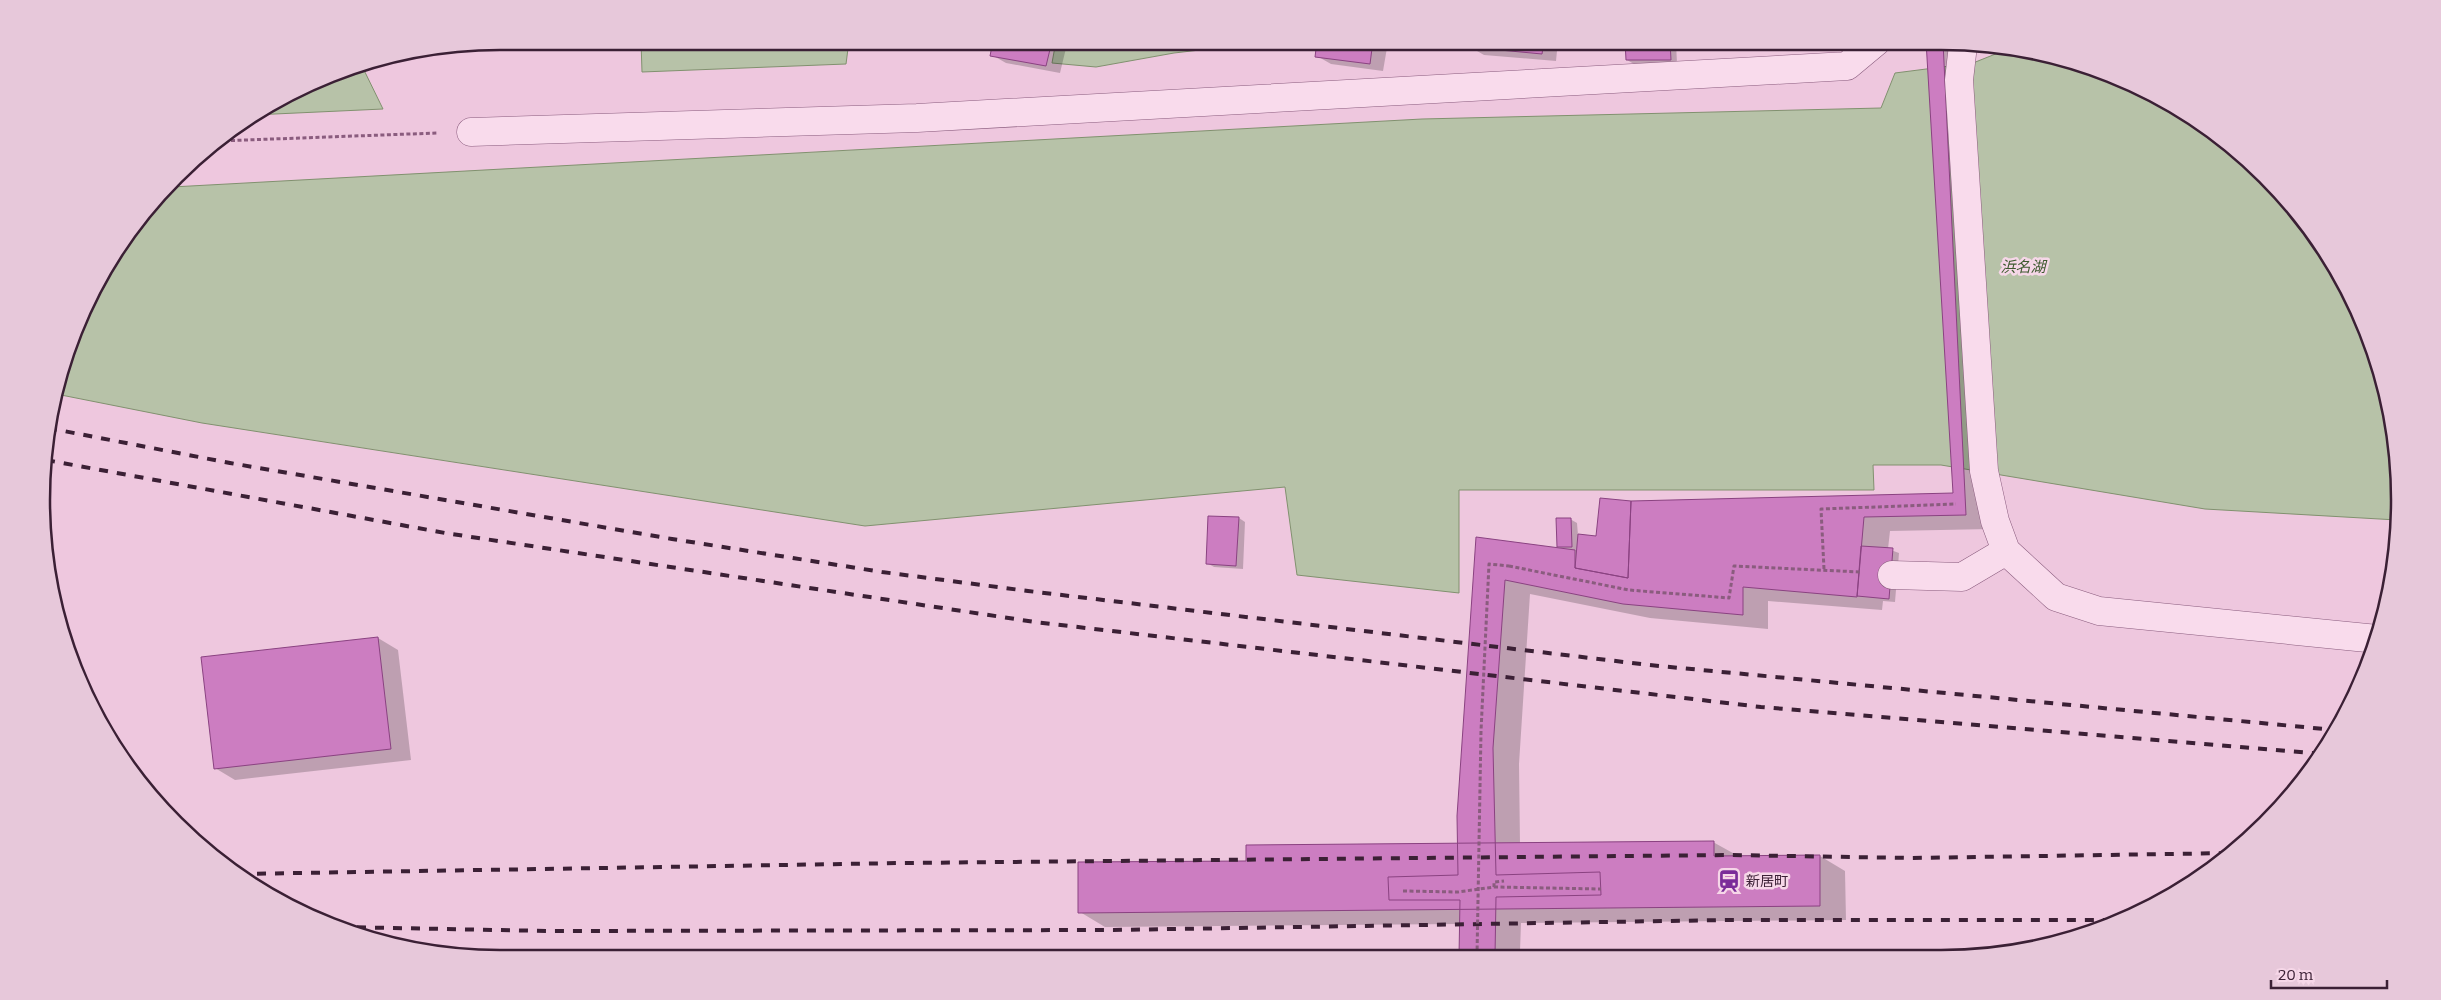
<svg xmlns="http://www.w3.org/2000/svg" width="2441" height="1000" viewBox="0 0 2441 1000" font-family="Bitter,'Noto Sans JP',serif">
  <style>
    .water { fill: #b7c2a8; stroke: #81916f }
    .shadow { fill: #0003 }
    .building { fill: #cc7dc1; stroke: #8a4281 }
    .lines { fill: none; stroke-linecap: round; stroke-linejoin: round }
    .minor-casing { stroke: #8a5c7e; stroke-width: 29 }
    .path { stroke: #8a5c7e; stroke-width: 3; stroke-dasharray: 4 2.5; stroke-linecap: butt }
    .minor { stroke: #f9dbec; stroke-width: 28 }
    .rail { stroke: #3b2035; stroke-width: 4; stroke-dasharray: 9 9; stroke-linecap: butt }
    .path-bridge { stroke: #8a5c7e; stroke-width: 3; stroke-dasharray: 4 2.5; stroke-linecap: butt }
    .labels { text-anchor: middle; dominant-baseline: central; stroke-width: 5; stroke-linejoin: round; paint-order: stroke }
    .poi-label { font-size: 14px; fill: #3b2035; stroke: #f6d7e8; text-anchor: start }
    .water-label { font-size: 15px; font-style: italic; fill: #3e5a2f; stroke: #f6d7e8 }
    .rim { fill: none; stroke: #3b2035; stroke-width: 2.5 }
  </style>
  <rect width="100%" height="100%" fill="#eec7de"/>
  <path class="water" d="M641,41H849L846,64L642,72Z
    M1056,41H1302V44H1252L1174,53L1096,67L1052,63Z
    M2003,51L2088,66L2170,103L2243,155L2305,221L2352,297L2384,381L2399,470L2397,520L2205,509L1941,465H1873L1874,490H1459V593L1297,575L1285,487L865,526L202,423L56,394L66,352L103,271L172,187L1422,119L1881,108L1895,73L1973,63Z
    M361,64L383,109L253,115L271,103L352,66Z"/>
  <path class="shadow" d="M994,41H1062L1067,44L1060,73L1006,63L992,55Z
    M1319,41H1416L1414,47L1388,42L1383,71L1331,64L1317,56Z
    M1470,41H1558L1556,61L1484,55L1470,47Z
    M1627,41H1673L1676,43L1677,63L1634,64L1627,60Z
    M1927,41L1968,46L1991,529L1890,531L1888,549L1899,553L1895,602L1883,601L1882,610L1768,601V629L1650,618L1530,594L1519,764L1520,844L1713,842L1740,857L1820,856L1845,871L1846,920L1521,923L1520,951H1718L1725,956H1461V924L1105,927L1080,912L1248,862L1459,844L1477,538L1564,550L1559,547L1570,519L1577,523L1578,535L1598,537L1632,502L1954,494Z
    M1239,518L1245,522L1243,569L1214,567L1207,563Z
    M378,638L398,650L411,760L235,780L215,768Z"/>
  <path class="building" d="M993,41H1052L1046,66L990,56Z
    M1317,41H1373L1370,64L1315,57Z
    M1469,41H1544L1542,54L1468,47Z
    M1625,41H1670L1671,60H1626Z
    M1926,41L1943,42L1966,515L1864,517L1857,597L1743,587V615L1623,604L1505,580L1493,748L1496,875L1600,872L1601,895L1496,897L1495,956H1459L1460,900H1389L1388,877L1458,875L1457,816L1476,537L1575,550V568L1628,578L1631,501L1953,493Z
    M1600,498L1631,501L1628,578L1575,568L1578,534L1596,536Z
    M1208,516L1239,517L1236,566L1206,564Z
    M1556,518H1571L1572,547H1557Z
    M1861,546L1893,548L1889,599L1857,596Z
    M378,637L391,749L214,769L201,657Z
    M1714,841V856L1820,855V906L1078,913V862L1246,861V845Z
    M1521,950H1718V956H1521Z"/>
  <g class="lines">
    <defs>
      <path id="minor" d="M1963,45L1959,80L1984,471L1995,521L2006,551L2056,597L2099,611L2377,639
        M471,132L917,118L1847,66L1877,41
        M1892,575L1962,577L2006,551"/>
    </defs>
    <use href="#minor" class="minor-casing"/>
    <path class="path" d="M218,141L437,133
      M1509,566L1629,590L1729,598L1734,566L1860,572
      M1824,569L1821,509L1956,504
      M1494,887L1601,889
      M1403,891L1458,892L1494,887V882L1504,881"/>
    <use href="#minor" class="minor"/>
    <path class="rail" d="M48,428L230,463L672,539L882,572L1028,591L1649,665L2335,730
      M46,460L445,533L1035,622L1761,707L2323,754
      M239,874L903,863L1728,855L1912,858L2232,853
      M339,927L551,931L1113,930L1728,920H2115"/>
    <path class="path-bridge" d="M1477,956L1481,731L1489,564L1509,566"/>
  </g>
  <defs>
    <symbol id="station-bare" viewBox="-9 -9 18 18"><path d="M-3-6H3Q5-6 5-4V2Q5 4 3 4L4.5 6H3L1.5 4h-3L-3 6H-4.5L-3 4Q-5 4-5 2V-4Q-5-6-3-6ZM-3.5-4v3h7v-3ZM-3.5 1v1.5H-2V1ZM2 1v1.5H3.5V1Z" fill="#7b2c99" stroke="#f6d7e8" stroke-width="2.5" paint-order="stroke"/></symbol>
  </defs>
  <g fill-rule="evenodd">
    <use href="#station-bare" x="1713" y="865" width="32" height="32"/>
  </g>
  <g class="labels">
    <g class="poi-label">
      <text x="1746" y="881">新居町</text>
    </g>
    <g class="water-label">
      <text x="2023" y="267">浜名湖</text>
    </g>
  </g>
  <path d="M0 0H2441V1000H0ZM500 50H1941A450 450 0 0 1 2391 500V500A450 450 0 0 1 1941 950H500A450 450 0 0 1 50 500V500A450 450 0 0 1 500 50Z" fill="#e7c8da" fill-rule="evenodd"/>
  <path class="rim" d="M500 50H1941A450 450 0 0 1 2391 500V500A450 450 0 0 1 1941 950H500A450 450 0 0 1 50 500V500A450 450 0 0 1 500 50Z"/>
  <path d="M2271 980v8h116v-8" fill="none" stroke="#3b2035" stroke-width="2.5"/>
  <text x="2278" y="980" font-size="15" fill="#3b2035" stroke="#f6d7e8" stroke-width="4" paint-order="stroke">20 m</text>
</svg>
